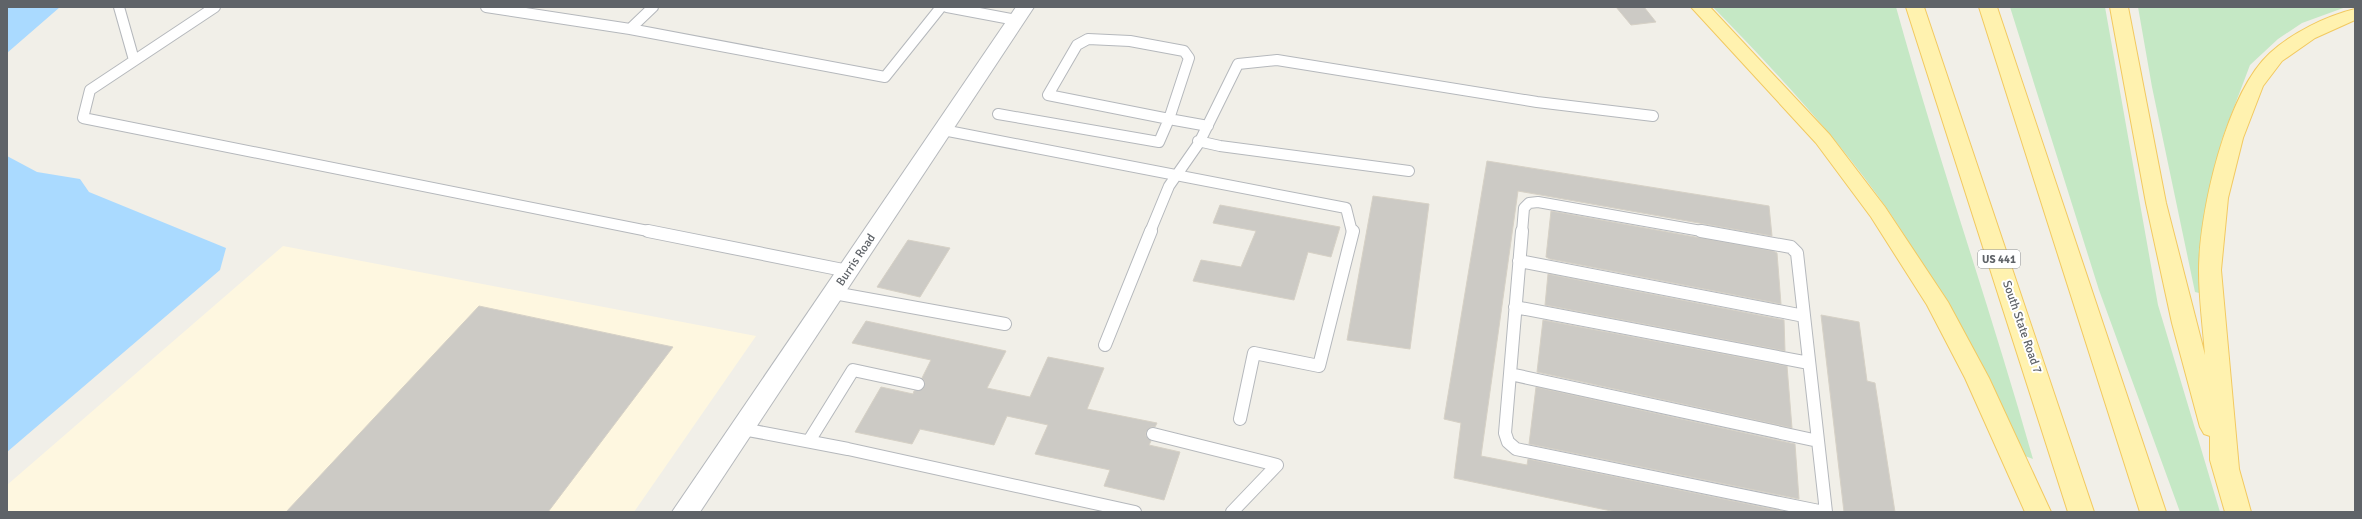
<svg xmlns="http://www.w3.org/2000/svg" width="2362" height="519" viewBox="0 0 2362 519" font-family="Signika,sans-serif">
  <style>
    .commercial { fill: #fef7e0 }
    .green { fill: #c5e8c5 }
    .water { fill: #aadaff }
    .building { fill: #cccac5; stroke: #d6d1c6 }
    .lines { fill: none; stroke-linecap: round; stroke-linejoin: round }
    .lane-far1-casing { stroke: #b5b8bc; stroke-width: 12 }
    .lane-casing { stroke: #b5b8bc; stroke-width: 14 }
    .street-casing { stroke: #b5b8bc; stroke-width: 2 }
    .primary-casing { stroke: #f2c960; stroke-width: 2 }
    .lane-far1 { stroke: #fff; stroke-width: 10 }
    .lane { stroke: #fff; stroke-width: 12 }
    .street { fill: #fff; fill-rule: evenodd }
    .primary { fill: #fff2af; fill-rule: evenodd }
    .labels { text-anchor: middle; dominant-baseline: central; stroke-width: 4; stroke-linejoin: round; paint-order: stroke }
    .shield { fill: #fff; stroke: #8f9295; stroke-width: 1 }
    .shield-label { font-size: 11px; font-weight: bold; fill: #5f6368 }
    .street-label { font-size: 12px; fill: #5f6368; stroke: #fff }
  </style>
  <rect width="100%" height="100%" fill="#f1efe8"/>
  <path class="commercial" d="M283,246L756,336L634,512H7V485Z"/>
  <path class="green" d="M1713,7H1896C1938,159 1990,307 2033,459L2025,456C1982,375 1942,290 1890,213C1839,139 1776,72 1713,7Z
    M2010,7H2105L2158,305L2220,512H2180L2099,290Z
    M2138,7H2346L2302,23L2278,39L2250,65L2222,139L2211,186L2203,294L2195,292L2152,87Z"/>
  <path class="water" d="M7,7H60L7,53Z
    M7,156L37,172L80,179L89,192L226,248L220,270L7,452Z"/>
  <path class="building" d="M1616,7H1644L1656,22L1631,25Z
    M1487,161L1769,206L1772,236L1518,191L1481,456L1527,465L1528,459L1787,512H1616L1454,478L1461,423L1444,419Z
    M1373,196L1429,204L1410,349L1347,340Z
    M1220,205L1340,227L1331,257L1308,252L1294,300L1193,281L1201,260L1241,267L1256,231L1213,223Z
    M1551,211L1773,251L1777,253L1781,304L1550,259L1546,257Z
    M908,240L950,248L920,297L877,287Z
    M1548,274L1784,320L1785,351L1545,305Z
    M479,306L673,347L548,512H286Z
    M1821,315L1859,322L1867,381L1875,383L1895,512H1844Z
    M1543,320L1787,366L1792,428L1537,372Z
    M866,321L1006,351L987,388L1030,397L1048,357L1104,368L1087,409L1157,423L1155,427H1151L1146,432V436L1151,441L1149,445L1180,452L1164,500L1104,486L1110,470L1035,454L1048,425L1007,416L994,445L920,429L912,444L855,432L881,387L913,394L914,391L923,389L925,382L922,378L931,360L852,343Z
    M1536,387L1795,444L1799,499L1529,444Z"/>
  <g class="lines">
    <defs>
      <path id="lane-far1" d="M119,7L134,60
        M215,7L90,90L83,118L653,232
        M486,7L630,29L885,77L941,7
        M947,7L1016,20
        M630,29L653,7
        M1088,39L1130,41L1184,51L1189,58L1169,119L1048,95L1077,45Z
        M998,114L1159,142L1169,119
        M1169,119L1208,126
        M943,130L1346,208L1352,232
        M1198,141L1220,146L1409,171
        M1150,232L1169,186L1199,143L1238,64L1277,60L1537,102L1653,116
        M1522,232L1524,208L1529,203L1538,202L1707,232"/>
      <path id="lane" d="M648,231L848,271
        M1522,231L1505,433L1508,442L1516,449L1824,512
        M1701,231L1791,247L1797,253L1826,512
        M1519,261L1804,316
        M834,293L1005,324
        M1515,307L1809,363
        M1105,345L1151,231
        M1510,374L1818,441
        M1240,419L1254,353L1319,366L1353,231
        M743,429L848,449L1135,512
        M1153,434L1277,465L1232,512
        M809,441L853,370L918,384"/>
      <path id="street" d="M1016,7H1034L700,512H672Z"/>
      <path id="primary" d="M1691,7H1710L1830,135L1885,207L1948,302L1989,378L2051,512H2025L1965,378L1927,305L1871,217L1816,143Z
        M1906,7H1924L2094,512H2068Z
        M1979,7H1997L2166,512H2140Z
        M2110,7H2128L2166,203L2205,355C2203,327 2199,299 2199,271C2199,213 2226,93 2270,53C2292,33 2326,16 2355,9V20L2315,38L2282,61L2263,86L2243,138L2228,198L2221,270L2239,469L2251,512H2225L2210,460V436L2204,434L2200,427L2172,323L2146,203Z"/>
    </defs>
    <use href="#lane-far1" class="lane-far1-casing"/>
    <use href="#lane" class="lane-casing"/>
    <use href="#street" class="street-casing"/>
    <use href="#primary" class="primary-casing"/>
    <use href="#lane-far1" class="lane-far1"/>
    <use href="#lane" class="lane"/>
    <use href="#street" class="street"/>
    <use href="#primary" class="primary"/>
  </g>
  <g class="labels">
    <rect class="shield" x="1978" y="250" width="42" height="18" rx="3"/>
    <g class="shield-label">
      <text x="1999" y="259">US 441</text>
    </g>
    <g class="street-label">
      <text transform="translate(856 260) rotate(-56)">Burris Road</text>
      <text transform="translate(2022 327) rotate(71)">South State Road 7</text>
    </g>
  </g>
  <rect width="2362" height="519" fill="none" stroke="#5f6368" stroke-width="16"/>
</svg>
